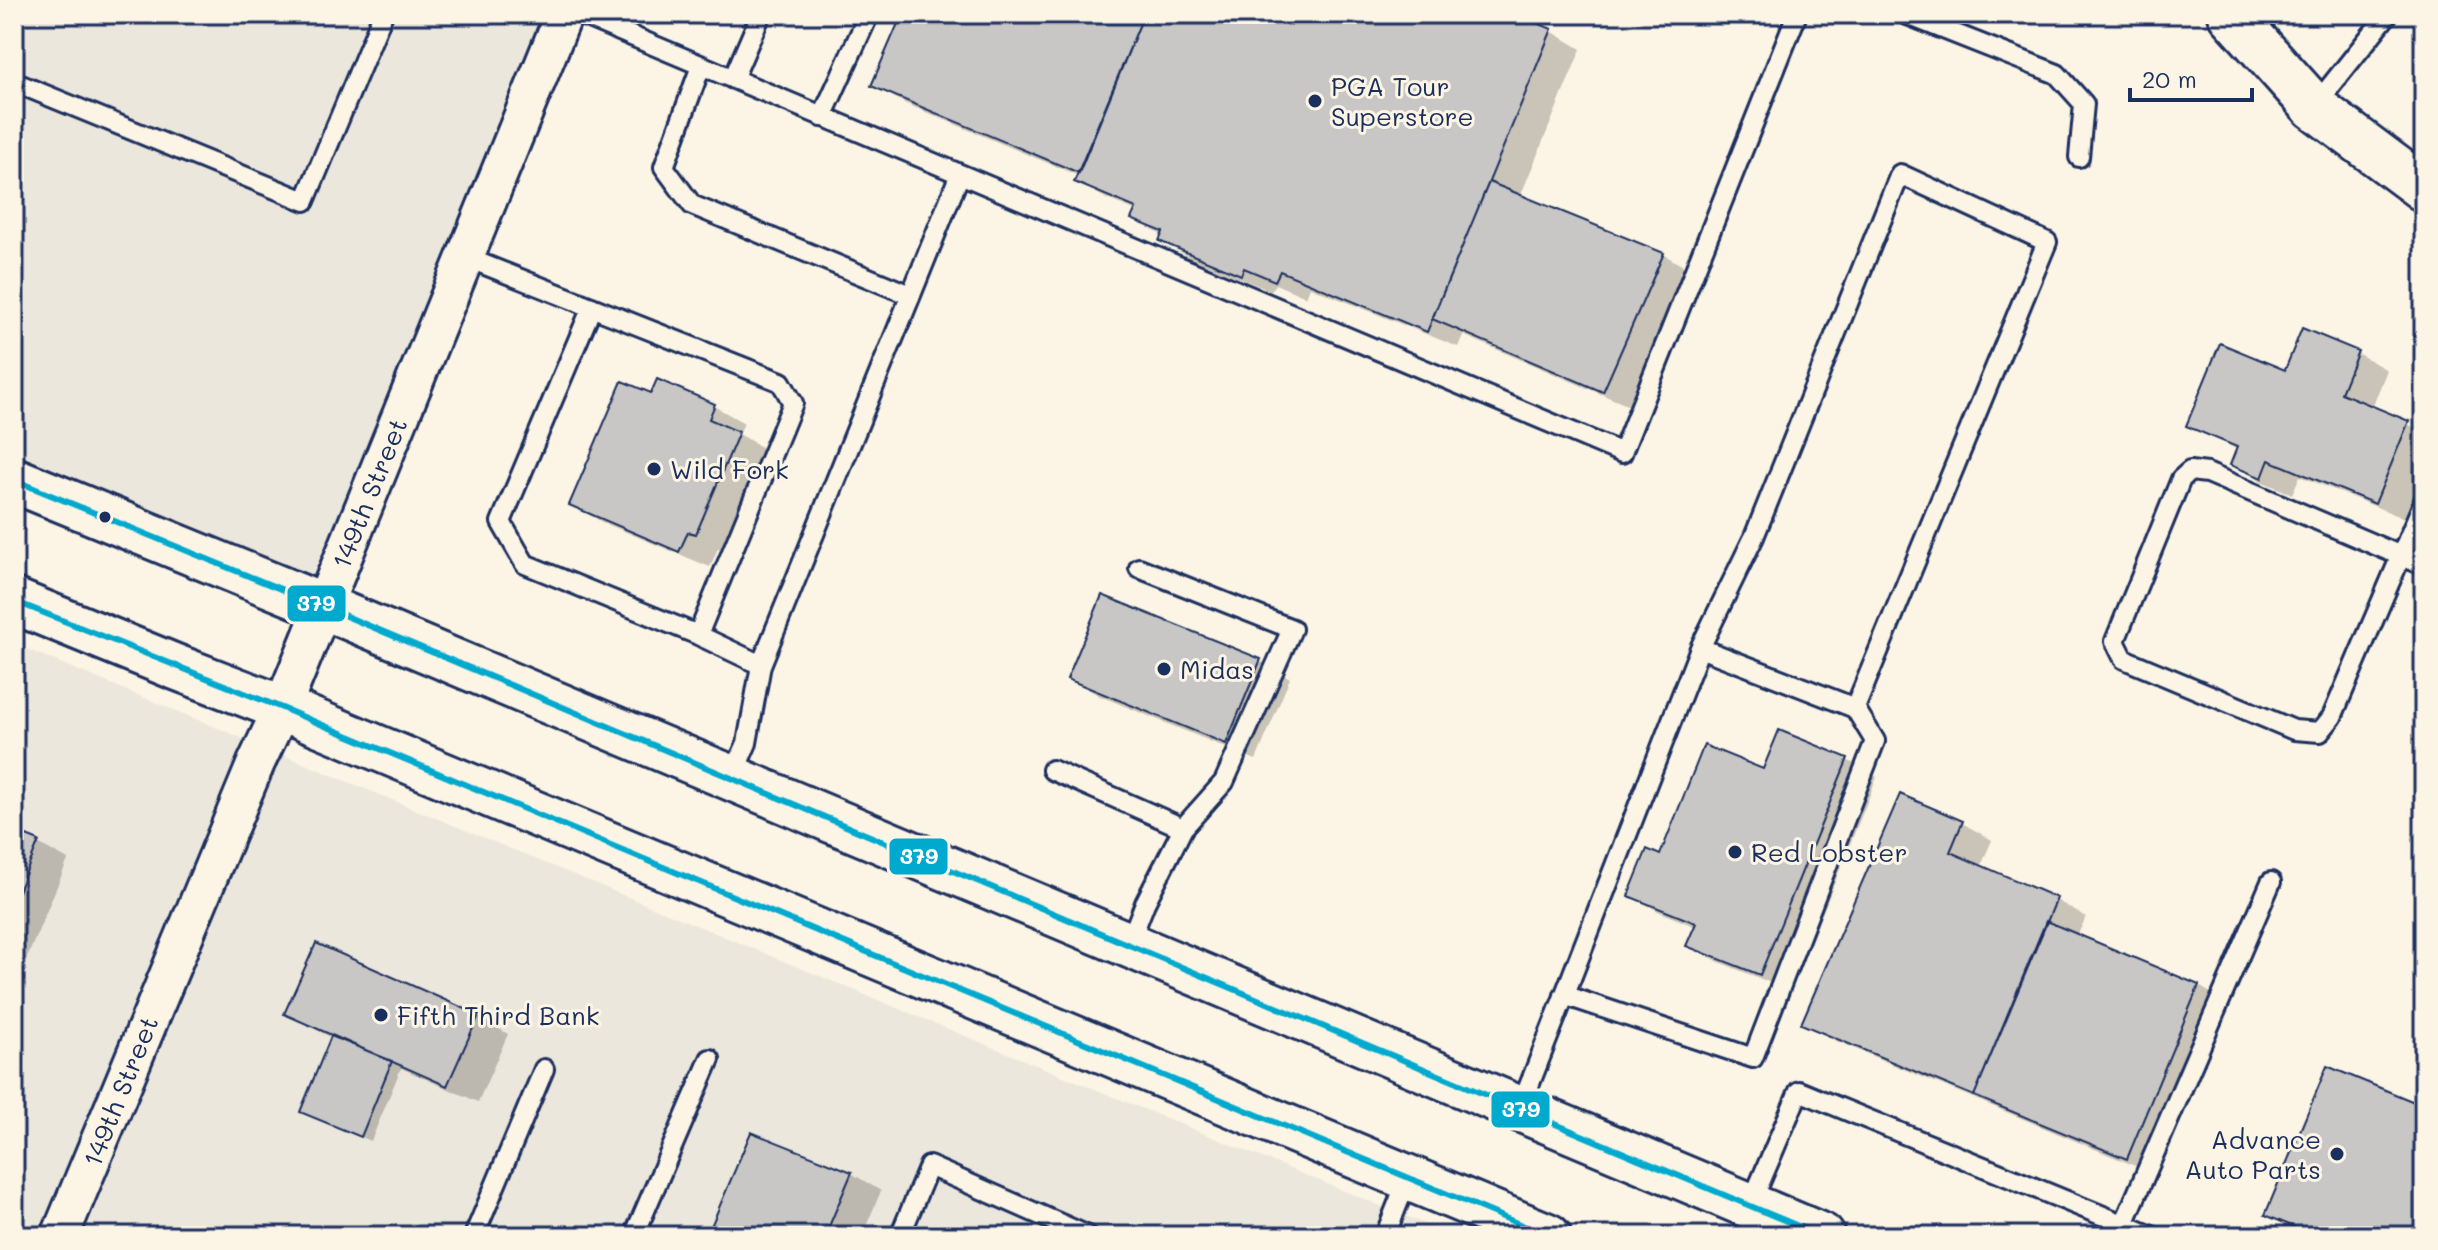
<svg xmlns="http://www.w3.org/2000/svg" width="2438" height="1250" viewBox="0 0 2438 1250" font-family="Mali,sans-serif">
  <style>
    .built { fill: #ece7dc }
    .shadow { fill: #0003 }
    .building { fill: #c8c7c6; stroke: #1b2f5e; stroke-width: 2 }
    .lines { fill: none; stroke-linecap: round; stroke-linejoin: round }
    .lane-casing { stroke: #1b2f5e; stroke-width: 24 }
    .street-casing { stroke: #1b2f5e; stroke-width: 42 }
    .secondary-casing { stroke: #1b2f5e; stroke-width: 50 }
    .highway-casing { stroke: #1b2f5e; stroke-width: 50 }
    .lane { stroke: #fcf5e5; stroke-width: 18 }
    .street { stroke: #fcf5e5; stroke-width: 36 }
    .secondary { stroke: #fcf5e5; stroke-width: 44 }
    .highway { stroke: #fcf5e5; stroke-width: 44 }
    .bus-1-casing { stroke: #fcf5e5; stroke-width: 12 }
    .bus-1 { stroke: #00a9ce; stroke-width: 6 }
    .poi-dot { fill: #1b2f5e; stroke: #fcf5e5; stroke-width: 3 }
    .labels { text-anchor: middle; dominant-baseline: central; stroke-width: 6; stroke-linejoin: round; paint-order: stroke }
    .poi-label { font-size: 26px; fill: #1b2f5e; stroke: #fcf5e5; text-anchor: start }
    .street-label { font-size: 26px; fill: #1b2f5e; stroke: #fcf5e5 }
    .line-badge { stroke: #fcf5e5; stroke-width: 3 }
    .badge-label { font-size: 22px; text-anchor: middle; font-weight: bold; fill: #fff }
  </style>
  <rect width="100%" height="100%" fill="#fcf5e5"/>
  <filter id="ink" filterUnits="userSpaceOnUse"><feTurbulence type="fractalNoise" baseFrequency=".0125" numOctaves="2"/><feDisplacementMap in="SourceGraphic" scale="16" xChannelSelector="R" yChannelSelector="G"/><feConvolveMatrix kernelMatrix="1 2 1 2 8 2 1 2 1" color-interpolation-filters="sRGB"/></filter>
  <g filter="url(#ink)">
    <path class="built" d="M14,14H553L315,592L14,471Z
      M14,644L919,1017L1454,1236H14Z"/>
    <path class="shadow" d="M904,14H1509L1551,31L1581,49L1520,197L1663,254L1693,272L1634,408L1463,335L1458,347L1310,287L1306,297L1275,284L1271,291L1191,258L1161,240L1163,236L1133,218L1137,211L1107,199L1077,182L1079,176L904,103L874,86Z
      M2357,353L2387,370L2372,408L2424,432V474L2406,519L2300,476L2292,494L2263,482L2232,464L2238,450L2189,425L2286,372Z
      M652,395L714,406L744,423L739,434L768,451L727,550L718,548L710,567L602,522L572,505Z
      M1260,661L1290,678L1256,760L1100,696L1070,679Z
      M1847,760L1877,777L1791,991L1719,962L1689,945L1696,927L1660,912L1630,895L1661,857L1764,772Z
      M1962,823L1992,840L1980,868L2056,900L2086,917L2077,936L2199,986L2229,1004L2157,1175L1834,1040L1804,1023Z
      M14,833L38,843L68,860L14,989Z
      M287,1014L478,1017L508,1034L478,1102L401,1068L371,1141L302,1112L332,1038Z
      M2424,1108V1236H2305L2267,1214Z
      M851,1173L881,1191L862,1236H709Z"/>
    <path class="building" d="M902,14H1144L1079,173L871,86Z
      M1144,14H1515L1552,29L1427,332L1280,271L1275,281L1244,268L1241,275L1159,241L1163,232L1131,219L1136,208L1074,182Z
      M1489,182L1664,253L1603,392L1432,319Z
      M2302,328L2358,351L2341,393L2409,421L2375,504L2269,460L2262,478L2230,465L2237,447L2186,426L2220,343L2285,370Z
      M657,379L715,404L709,419L739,432L696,534L688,532L679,552L569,505L622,381L651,393Z
      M1102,595L1261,659L1226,744L1067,679Z
      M1779,730L1848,758L1760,975L1686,946L1696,923L1628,896L1647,849L1660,855L1704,745L1763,769Z
      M1900,794L1963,821L1950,852L2057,898L1974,1096L1801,1024Z
      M14,831L39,841L14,901Z
      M2046,921L2199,985L2127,1159L1974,1096Z
      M316,943L479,1015L447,1086L284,1014Z
      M331,1036L392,1061L361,1137L300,1112Z
      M2327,1066L2424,1106V1236H2316L2265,1215Z
      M751,1132L852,1172L825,1236H707Z"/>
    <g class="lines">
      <defs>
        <path id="lane" d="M579,14L960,174
          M1905,14L2057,74L2084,104L2079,157
          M701,66L664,167L692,205L910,295
          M733,79L761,14
          M14,82L305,201L383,14
          M2314,107L2388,14
          M822,117L869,14
          M465,257L781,382L793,403L698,635L525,564L501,522L592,307
          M2190,471L2207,473L2401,556L2332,717L2320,732L2294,730L2124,659L2115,641L2181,479Z
          M2424,501L2401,556L2424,565
          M1139,568L1292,629L1224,782L1183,828
          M698,635L761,665
          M1700,648L1855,708
          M1052,770L1183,828L1145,903L1129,944
          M732,777L747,743L761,665L960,174L1622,453L1797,14
          M1520,1109L1700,648L1754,537L1900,174L2047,242L1855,708L1875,741L1753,1058L1564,995
          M1750,1206L1799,1091L2152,1236
          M2124,1224L2271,882
          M474,1236L544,1069
          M634,1236L710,1059
          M900,1236L929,1166L1088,1236
          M1385,1236L1408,1178"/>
        <path id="street" d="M60,1236L256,763L282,708L564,14"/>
        <path id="secondary" d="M2231,14L2314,107L2424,189"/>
        <path id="highway" d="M14,480L322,606L1822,1236
          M14,601L173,666L282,708L1548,1236"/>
      </defs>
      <use href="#lane" class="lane-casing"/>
      <use href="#street" class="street-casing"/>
      <use href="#secondary" class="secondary-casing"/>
      <use href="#highway" class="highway-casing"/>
      <use href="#lane" class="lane"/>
      <use href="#street" class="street"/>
      <use href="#secondary" class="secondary"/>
      <use href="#highway" class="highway"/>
      <defs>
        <path id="bus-1" d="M14,480L322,606L1822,1236
          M14,601L282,708L1548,1236"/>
      </defs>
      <use href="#bus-1" class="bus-1-casing"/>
      <use href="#bus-1" class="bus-1"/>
    </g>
  </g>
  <g class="poi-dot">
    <circle cx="1315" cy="101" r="8"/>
    <circle cx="654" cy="469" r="8"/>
    <circle cx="105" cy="517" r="7"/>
    <circle cx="1164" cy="669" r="8"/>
    <circle cx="1735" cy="852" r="8"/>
    <circle cx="381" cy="1015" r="8"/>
    <circle cx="2337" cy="1154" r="8"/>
  </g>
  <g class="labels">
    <g class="poi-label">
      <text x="1331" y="86">PGA Tour<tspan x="1331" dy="30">Superstore</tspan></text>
      <text x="670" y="469">Wild Fork</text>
      <text x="1180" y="669">Midas</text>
      <text x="1751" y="852">Red Lobster</text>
      <text x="397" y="1015">Fifth Third Bank</text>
      <text x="2321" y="1139" text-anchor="end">Advance<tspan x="2321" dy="30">Auto Parts</tspan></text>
    </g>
    <g class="street-label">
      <text transform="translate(369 493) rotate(-68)">149th Street</text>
      <text transform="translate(120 1091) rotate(-68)">149th Street</text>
    </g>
  </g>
  <g class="line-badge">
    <rect x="286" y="584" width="61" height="39" rx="8" fill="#00a9ce"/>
    <rect x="888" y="837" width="61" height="39" rx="8" fill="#00a9ce"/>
    <rect x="1490" y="1090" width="61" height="39" rx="8" fill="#00a9ce"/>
  </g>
  <g class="badge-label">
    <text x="316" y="611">379</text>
    <text x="919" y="864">379</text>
    <text x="1521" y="1117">379</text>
  </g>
  <rect width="2438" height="1250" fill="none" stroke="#fcf5e5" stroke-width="48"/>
  <rect x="24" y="24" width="2390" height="1202" fill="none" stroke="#1b2f5e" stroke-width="3" filter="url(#ink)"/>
  <path d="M2130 88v12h122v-12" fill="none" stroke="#1b2f5e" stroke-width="4"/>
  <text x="2142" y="88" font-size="24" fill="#1b2f5e" stroke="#fcf5e5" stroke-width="6" paint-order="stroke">20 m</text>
</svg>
